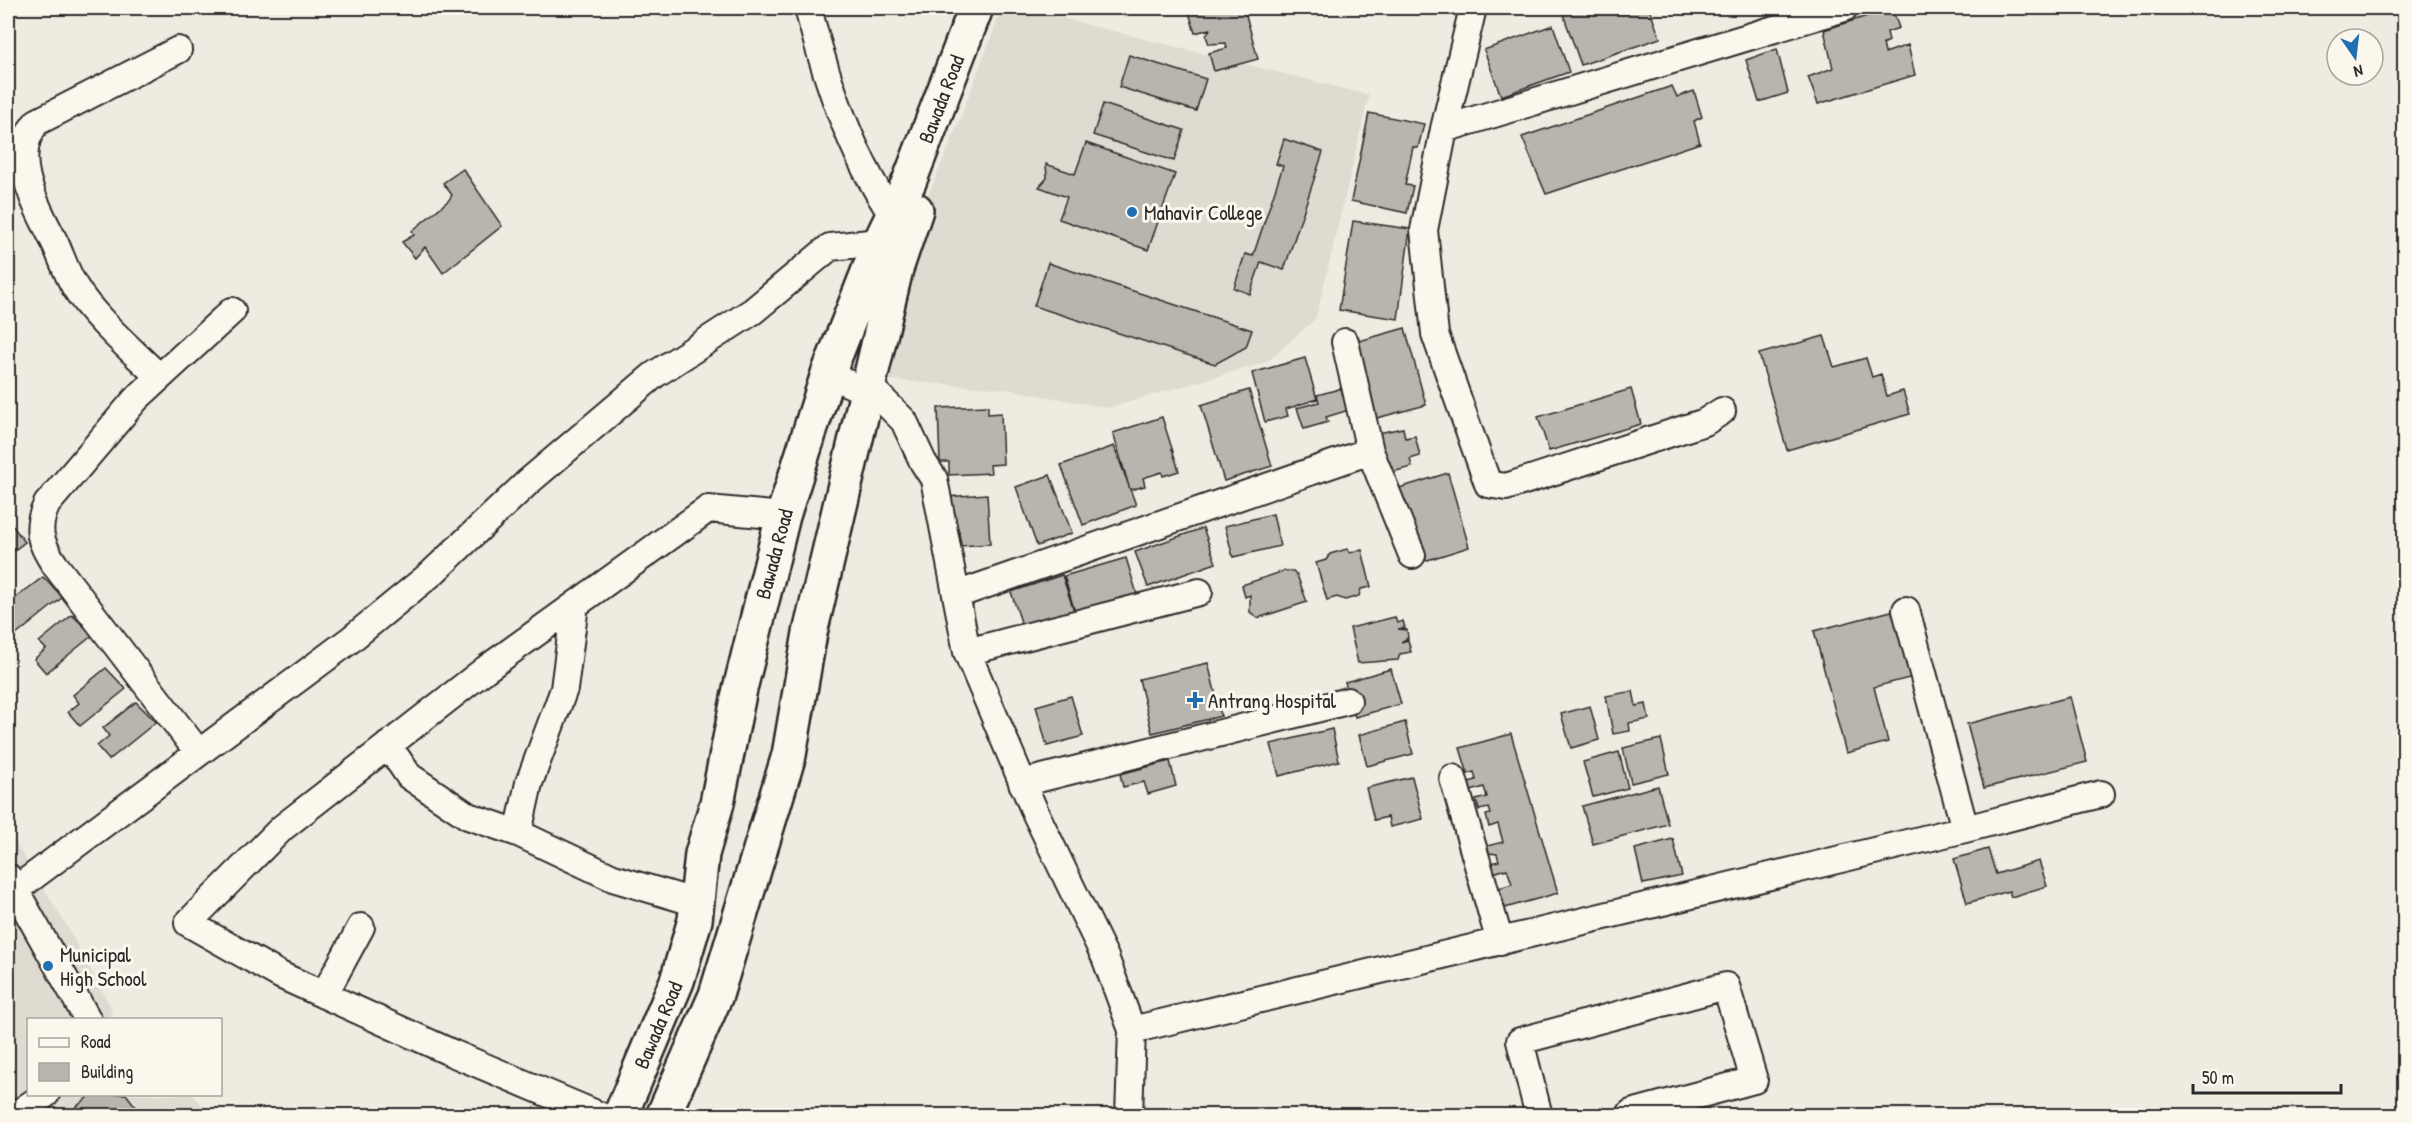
<svg xmlns="http://www.w3.org/2000/svg" width="2412" height="1123" viewBox="0 0 2412 1123" font-family="'Patrick Hand',sans-serif">
  <style>
    .built { fill: #dedbd1 }
    .building { fill: #b8b5ae; stroke: #2b2b2b; stroke-width: 1.5 }
    .lines { fill: none; stroke-linecap: round; stroke-linejoin: round }
    .minor-casing { stroke: #2b2b2b; stroke-width: 30 }
    .major-casing { stroke: #2b2b2b; stroke-width: 38 }
    .minor { stroke: #fbf7ec; stroke-width: 26 }
    .major { stroke: #fbf7ec; stroke-width: 33 }
    .poi-dot { fill: #1f6fb2; stroke: #fbf7ec; stroke-width: 2 }
    .labels { text-anchor: middle; dominant-baseline: central; stroke-width: 6; stroke-linejoin: round; paint-order: stroke }
    .street-label { font-size: 21px; fill: #2b2b2b; stroke: #fbf7ec }
    .poi-label { font-size: 21px; fill: #2b2b2b; stroke: #fbf7ec; text-anchor: start }
  </style>
  <rect width="100%" height="100%" fill="#eeebe0"/>
  <filter id="ink" filterUnits="userSpaceOnUse"><feTurbulence type="fractalNoise" baseFrequency=".0167" numOctaves="2"/><feDisplacementMap in="SourceGraphic" scale="12" xChannelSelector="R" yChannelSelector="G"/><feConvolveMatrix kernelMatrix="1 2 1 2 8 2 1 2 1" color-interpolation-filters="sRGB"/></filter>
  <g filter="url(#ink)">
    <path class="built" d="M1002,8H1021L1369,95L1316,318L1267,362L1108,408L1006,389L878,379L907,245L957,127Z
      M13,839L65,923L112,1009L109,1019L28,1020V1094L8,1116V842Z
      M57,1094L193,1095L211,1115L28,1116Z"/>
    <path class="building" d="M1207,8H1244L1258,59L1214,71L1209,53L1227,48L1226,43L1209,44L1206,36L1210,29L1195,33L1189,12Z
      M1561,8H1649L1660,38L1581,65Z
      M1892,8L1899,28L1887,32L1889,41L1883,44L1885,53L1908,45L1915,75L1818,104L1808,77L1833,68L1824,30Z
      M1553,25L1569,72L1501,96L1484,50Z
      M1777,49L1788,93L1759,102L1746,60Z
      M1129,55L1206,79L1196,111L1119,87Z
      M1672,86L1677,97L1694,91L1702,117L1694,121L1700,143L1546,194L1522,137Z
      M1103,104L1184,130L1174,161L1093,135Z
      M1369,113L1424,124L1418,148L1413,147L1405,185L1413,186L1407,213L1351,201Z
      M1284,139L1323,152L1284,270L1261,262L1250,294L1234,288L1245,254L1253,256L1283,166L1276,164Z
      M1086,143L1175,174L1148,250L1059,219L1067,197L1039,187L1047,178L1046,164L1075,174Z
      M463,169L502,226L443,273L425,247L415,258L402,242L414,235L412,231L449,200L452,195L443,183Z
      M1353,221L1410,229L1398,319L1339,310Z
      M1048,263L1252,330L1246,347L1215,364L1034,306Z
      M1405,328L1426,405L1373,419L1352,343Z
      M1824,336L1834,367L1866,358L1872,377L1881,374L1887,396L1903,391L1910,414L1787,450L1759,354Z
      M1305,358L1317,399L1286,409L1288,416L1265,422L1252,373Z
      M1343,388L1349,410L1326,417L1328,422L1304,429L1297,408L1319,402L1317,395Z
      M1631,389L1641,424L1549,451L1538,417Z
      M1249,390L1272,466L1224,481L1201,405Z
      M988,406V414L1001,413L1003,464L990,465L991,473L949,475V462H940L938,408Z
      M1162,417L1179,471L1163,476L1162,472L1143,478L1145,486L1130,490L1113,433Z
      M1403,428L1405,438L1415,436L1420,456L1410,459L1412,467L1388,473L1378,433Z
      M1114,446L1136,505L1083,525L1061,465Z
      M1448,473L1469,547L1418,563L1396,489Z
      M1050,475L1072,533L1037,546L1016,487Z
      M987,494L990,544L960,546L959,531L947,532L946,497Z
      M1273,514L1280,546L1233,557L1225,526Z
      M8,520L25,542L8,555Z
      M1203,528L1216,563L1148,587L1135,552Z
      M1347,549L1350,553L1362,550L1371,587L1361,589L1359,596L1345,600L1337,597L1327,600L1316,563L1326,560L1330,554Z
      M1126,558L1137,594L1075,612L1064,576Z
      M1284,571H1292L1297,575L1307,602L1258,618L1250,612V595L1245,597L1242,585Z
      M1062,575L1076,617L1025,634L1011,592Z
      M43,577L63,597L16,635L8,624V618L16,611L9,603Z
      M1899,609L1917,676L1874,687L1888,742L1846,753L1814,631Z
      M72,615L93,635L46,673L34,659L46,649L39,642Z
      M1395,617L1397,623L1403,621L1405,628L1398,629L1407,630L1408,638L1401,642L1408,640L1411,652L1400,654L1398,660L1358,663L1350,628Z
      M1208,663L1221,716L1152,733L1139,679Z
      M106,668L126,689L80,726L68,712L79,703L73,695Z
      M1391,669L1401,704L1355,717L1345,682Z
      M1633,691L1636,706L1646,704L1649,719L1629,723L1630,731L1613,734L1606,696Z
      M1071,696L1083,736L1047,746L1036,706Z
      M2070,697L2087,762L1984,788L1967,724Z
      M136,702L156,722L109,760L97,746L109,736L103,728Z
      M1590,706L1599,740L1571,748L1561,714Z
      M1405,722L1413,754L1367,766L1359,735Z
      M1332,729L1339,761L1279,776L1271,744Z
      M1511,734L1558,893L1505,908L1499,888L1512,884L1507,869L1493,873L1490,863L1499,861L1497,854L1489,853L1487,846L1503,842L1498,824L1489,827L1486,815L1491,814L1489,808L1479,810L1476,800L1487,797L1484,787L1468,792L1466,783L1476,780L1474,772L1468,774L1460,748Z
      M1661,739L1669,774L1631,783L1623,748Z
      M1619,752L1628,788L1593,797L1583,762Z
      M1170,761L1176,786L1148,794L1144,782L1123,787L1120,774Z
      M1412,777L1423,819L1390,827L1388,817L1374,820L1366,788Z
      M1658,786L1668,824L1593,844L1582,806Z
      M1673,839L1682,876L1643,884L1635,849Z
      M1988,849L1996,874L2039,861L2047,886L2011,897L2009,891L1967,903L1954,859Z
      M92,1094H126L143,1116H65Z"/>
    <g class="lines">
      <defs>
        <path id="minor" d="M808,8C828,86 854,163 902,229
          M1473,8L1444,129L1424,230L1435,334L1488,484L1506,487L1705,422L1722,411
          M1444,129L1844,8
          M1345,342L1370,451L1412,555
          M828,374L867,392L874,391L904,421L923,462L934,479L967,652L1035,812L1105,957L1132,1030L1129,1116
          M159,377C134,352 93,317 75,287C67,274 62,259 56,245C39,210 6,158 37,122L178,50
          M956,595L1370,451
          M1906,610L1965,829
          M967,652L1199,592
          M388,745L409,776L468,816L518,833L529,783L564,689L575,605
          M198,752L55,565C40,543 35,529 47,504L136,399L232,311
          M1453,778L1500,942
          M1022,783L1348,701
          M518,833L613,878L697,903
          M8,877L88,1020
          M15,890L350,640L432,573L528,482L654,375L753,311L830,247L880,242L894,244
          M324,995L361,927
          M1132,1030L1965,829L2101,794
          M14,1116L46,1094
          M601,1116L452,1053L280,975L188,923L282,828L486,669L708,509L783,516
          M1539,1116L1520,1041L1726,986L1754,1080L1631,1113V1116"/>
        <path id="major" d="M620,1116L677,981L695,920L702,854L717,803L740,689L783,516L828,374L880,242L909,182L976,8
          M663,1116L716,995L789,755L810,633L896,269L916,210"/>
      </defs>
      <use href="#minor" class="minor-casing"/>
      <use href="#major" class="major-casing"/>
      <use href="#minor" class="minor"/>
      <use href="#major" class="major"/>
    </g>
  </g>
  <g class="poi-dot">
    <circle cx="1132" cy="212" r="6"/>
    <path d="M1192 691h6v6h6v6h-6v6h-6v-6h-6v-6h6z"/>
    <circle cx="48" cy="966" r="6"/>
  </g>
  <g class="labels">
    <g class="street-label">
      <text transform="translate(941 99) rotate(-69)">Bawada Road</text>
      <text transform="translate(774 554) rotate(-75)">Bawada Road</text>
      <text transform="translate(658 1025) rotate(-67)">Bawada Road</text>
    </g>
    <g class="poi-label">
      <text x="1144" y="212">Mahavir College</text>
      <text x="1208" y="700">Antrang Hospital</text>
      <text x="60" y="954">Municipal<tspan x="60" dy="24">High School</tspan></text>
    </g>
  </g>
  <rect width="2412" height="1123" fill="none" stroke="#fbf7ec" stroke-width="30"/>
  <rect x="15" y="15" width="2382" height="1093" fill="none" stroke="#2b2b2b" stroke-width="2" filter="url(#ink)"/>
  <rect x="27" y="1018" width="195" height="78" fill="#fbf7ec" stroke="#a8a59f" stroke-width="1.5"/>
  <rect x="39" y="1038" width="30" height="9" fill="#fbf7ec" stroke="#a8a59f" stroke-width="1.5"/>
  <text x="81" y="1048" font-size="18" fill="#2b2b2b">Road</text>
  <rect x="39" y="1063" width="30" height="18" fill="#b8b5ae" stroke="#a8a59f" stroke-width="1.5"/>
  <text x="81" y="1078" font-size="18" fill="#2b2b2b">Building</text>
  <g transform="translate(2355 57) rotate(166)"><circle r="28" fill="#fbf7ec" stroke="#a8a59f" stroke-width="1.5"/>
  <path d="M0-4.5L10 22L0 15L-10 22Z" fill="#1f6fb2"/>
  <text y="-9" font-size="16" font-weight="bold" text-anchor="middle" fill="#2b2b2b">N</text>
  </g>
  <path d="M2193 1084v9h148v-9" fill="none" stroke="#2b2b2b" stroke-width="3"/>
  <text x="2202" y="1084" font-size="18" fill="#2b2b2b" stroke="#fbf7ec" stroke-width="4.5" paint-order="stroke">50 m</text>
</svg>
